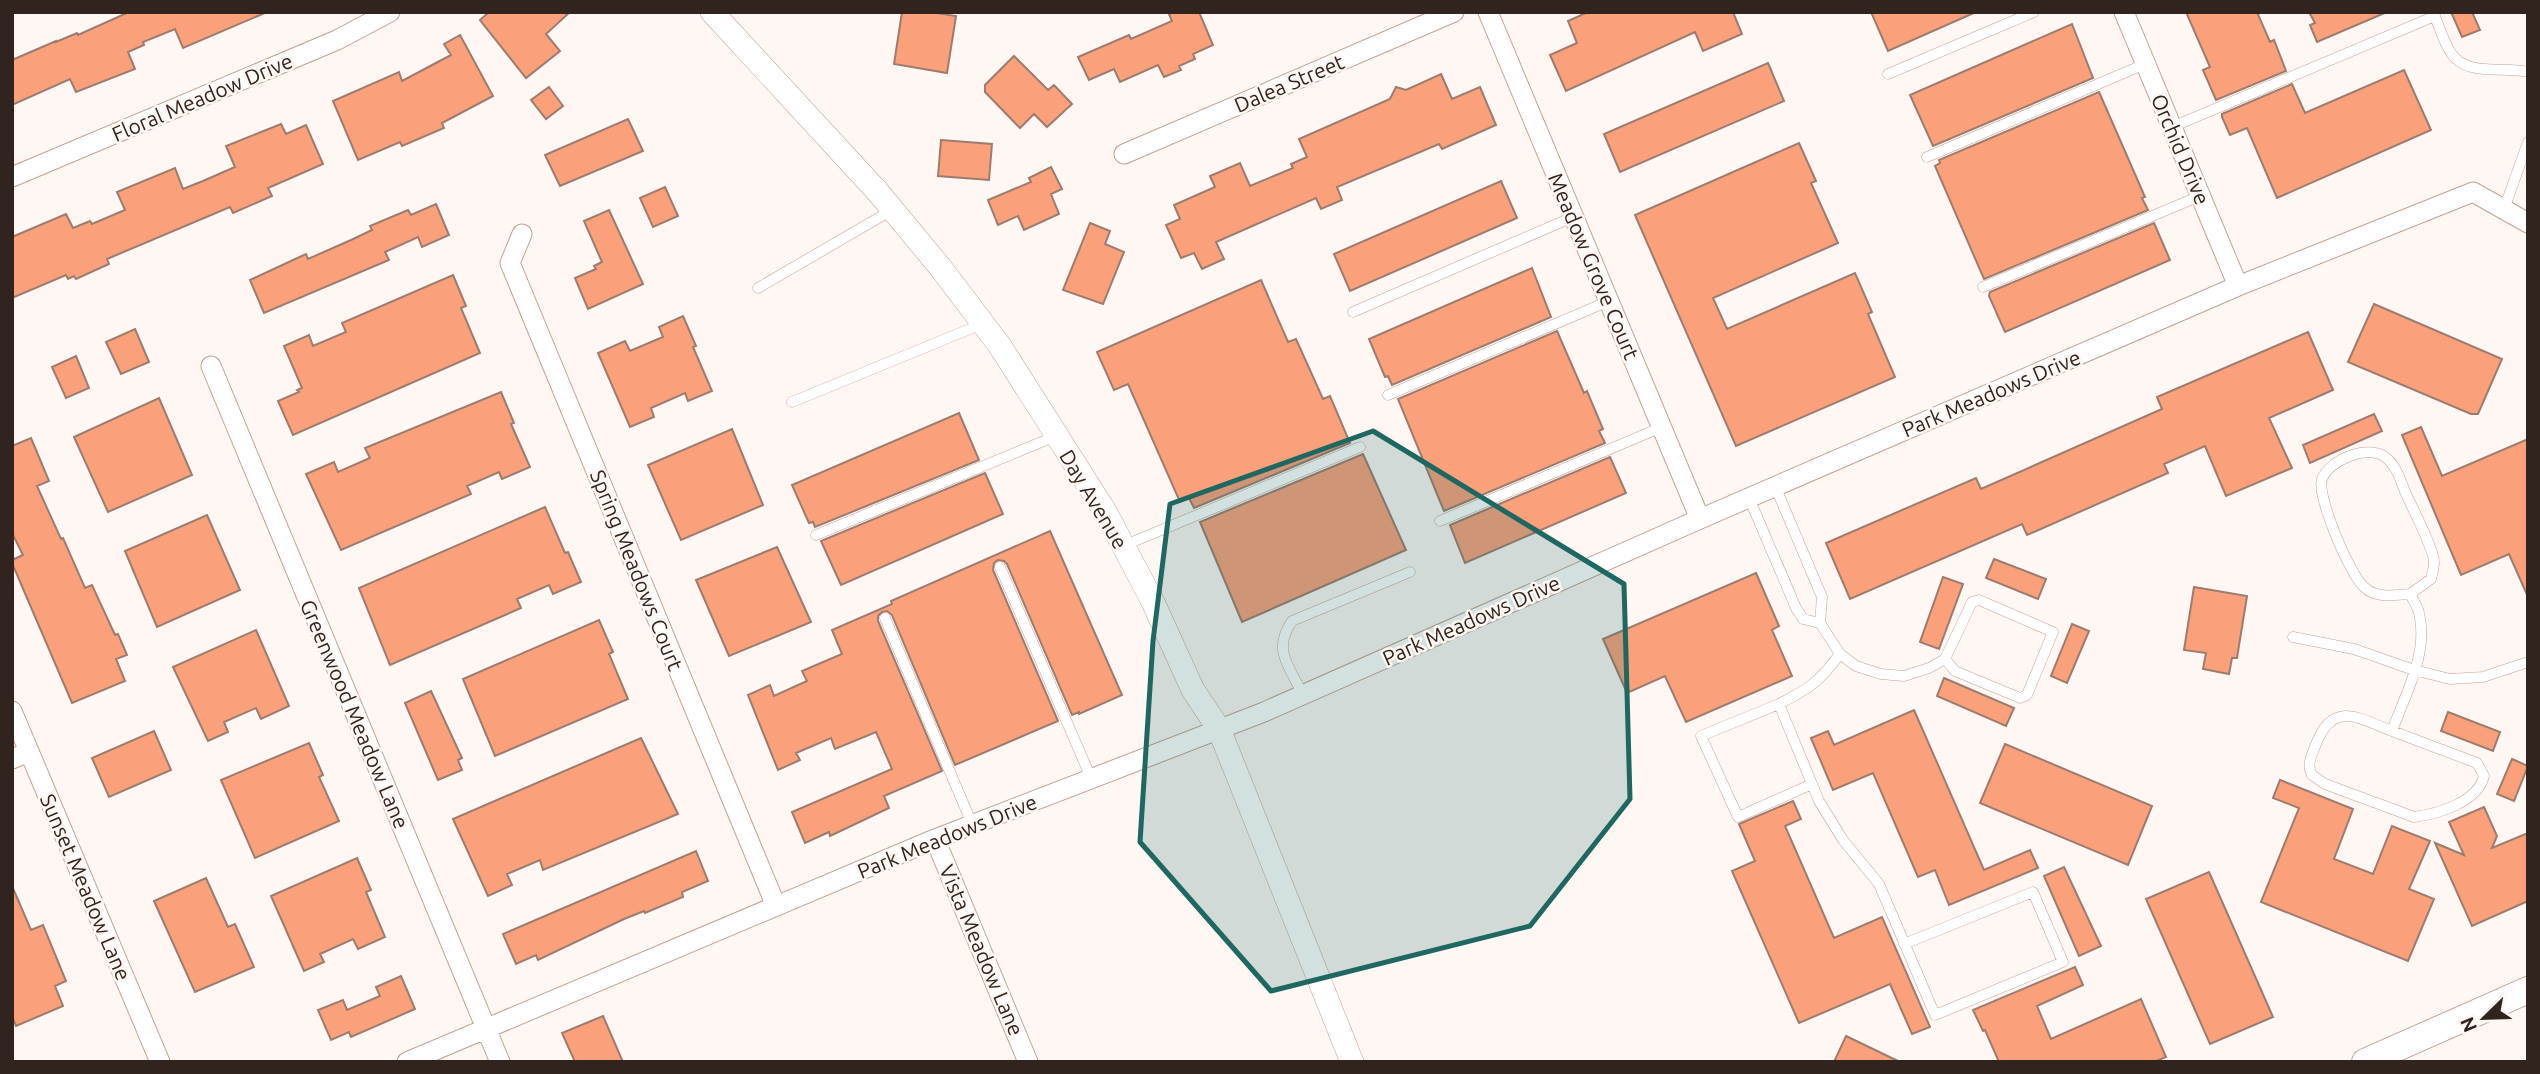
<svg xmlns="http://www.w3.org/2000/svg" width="2540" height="1074" viewBox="0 0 2540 1074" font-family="Ubuntu,sans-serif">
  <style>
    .building { fill: #faa17c; stroke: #9d7c6f; stroke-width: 2 }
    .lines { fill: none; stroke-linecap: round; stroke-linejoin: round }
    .service-casing { stroke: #c3a193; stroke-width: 11 }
    .minor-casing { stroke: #c3a193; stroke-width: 21 }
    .tertiary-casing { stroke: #c3a193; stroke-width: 24 }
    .secondary-casing { stroke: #c3a193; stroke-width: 28 }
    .service { stroke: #fff; stroke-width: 10 }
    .minor { stroke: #fff; stroke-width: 19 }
    .tertiary { stroke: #fff; stroke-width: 23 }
    .secondary { stroke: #fff; stroke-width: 26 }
    .marked { fill: #1e6861; fill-opacity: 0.2; stroke: #1e6861; stroke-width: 5; stroke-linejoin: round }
    .labels { text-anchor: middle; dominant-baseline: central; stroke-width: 5; stroke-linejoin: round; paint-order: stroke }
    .street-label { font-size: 21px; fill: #31241f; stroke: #fef7f4 }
  </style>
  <rect width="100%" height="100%" fill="#fef7f4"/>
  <path class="building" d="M129,12H267L183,48L175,29L143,42L144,45L128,52L135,69L76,92L70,79L12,105V60L56,41V42L77,33L78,35Z
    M489,12H570L546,34L560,51L526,78L480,20Z
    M902,12H930L956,16L947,73L894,64Z
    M1168,12H1199L1213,45L1193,54L1195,59L1179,66L1181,70L1164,77L1158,65L1120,82L1114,69L1089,80L1078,57L1129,35L1131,39L1172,21Z
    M1588,12H1733L1742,34L1703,51L1695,32L1566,91L1550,55L1577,43L1568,21Z
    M1871,12H1976L1888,51Z
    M2186,12H2257L2270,42L2274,40L2286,71L2216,100L2203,70L2210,67Z
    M2309,12H2387L2317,42L2310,25L2315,23Z
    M2451,12H2472L2480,30L2462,37Z
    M2072,24L2093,78L1933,146L1910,95Z
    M460,35L493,96L442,123L444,128L402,146L400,142L358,160L333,101L399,72L402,81L451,55L444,44Z
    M1014,56L1048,90L1054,85L1072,104L1047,127L1034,114L1020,128L985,92V85Z
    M1768,63L1784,101L1620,172L1604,134Z
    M2404,70L2431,130L2277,198L2247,128L2230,135L2222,117V114L2292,84L2305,113Z
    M1441,74L1452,99L1480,87L1496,125L1442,149L1439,144L1337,187L1342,200L1321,209L1316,198L1216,242L1224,259L1202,269L1194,253L1181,258L1166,225L1180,219L1174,205L1215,187L1210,176L1240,163L1250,186L1293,168L1291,164L1307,157L1299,139L1390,99L1396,87L1406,90Z
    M549,87L563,106L546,119L531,100Z
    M2099,92L2145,197L2142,198L2148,210L1984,279L1935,166L1940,163L1939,160Z
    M628,119L643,151L560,186L545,155Z
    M281,124L286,134L306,125L323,164L268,188L272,196L233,213L230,207L107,259L109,264L76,279L74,276L68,279L66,275L12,298V237L66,214L73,228L90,221L92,224L125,210L117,192L175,168L183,189L203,181L235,167L226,146Z
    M941,140L992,144L989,180L938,176Z
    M1799,143L1816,181L1811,183L1838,243L1713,298L1727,329L1855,273L1872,312L1868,314L1895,377L1736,446L1635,215Z
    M1051,167L1062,189L1051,194L1059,214L1024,230L1018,216L998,225L988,200L1031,182L1029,178Z
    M1501,181L1517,218L1350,291L1334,254Z
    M665,187L678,216L653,227L640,198Z
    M436,204L449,235L422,247L418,237L385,252L389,260L264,313L250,280L306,254L308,259L351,240L372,230L370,226L408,210L411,215Z
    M609,210L643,284L588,309L575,278L596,269L594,266L602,262L584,221Z
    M1090,223L1110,231L1105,244L1124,252L1103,304L1063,290Z
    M2154,223L2170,260L2005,332L1989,296L1990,292Z
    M1532,268L1551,317L1392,385L1388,376L1385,377L1369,339Z
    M453,275L466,306L461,308L480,353L293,435L278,401L299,392L297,390L302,388L284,346L309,335L313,346L346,332L342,323Z
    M1261,280L1288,342L1296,339L1323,399L1330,396L1350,443L1194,508L1189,498L1180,502L1128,384L1114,390L1097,352Z
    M2374,304L2502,359L2478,414H2471L2348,362Z
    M683,316L696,346L693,347L712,391L688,401L685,393L651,408L654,417L630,427L598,353L625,341L630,351L663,337L659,327Z
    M135,329L149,362L121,374L106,342Z
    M1557,331L1584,393L1587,391L1603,429L1599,431L1605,443L1444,511L1398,399Z
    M2308,332L2333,390L2269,418L2292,468L2226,496L2205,446L2164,464L2168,473L2027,535L2022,524L1850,599L1826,543L1976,478L1981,489L2162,409L2157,397Z
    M76,356L89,388L66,398L52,367Z
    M501,392L514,423L511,424L530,467L502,479L499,472L467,486L471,494L341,550L306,474L334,462L338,472L370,458L365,448Z
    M159,398L192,475L108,512L74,437Z
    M959,413L979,460L815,527L813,522L809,523L792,485Z
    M2374,414L2382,431L2310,463L2303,445Z
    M2421,427L2442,476L2528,439V597L2509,554L2461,575L2402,435Z
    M732,429L763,505L681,540L648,465Z
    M31,438L49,481L37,486L61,539L63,538L85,588L92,585L115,635L118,634L127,655L116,659L125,681L72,703L12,563V560L23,555L12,533V446Z
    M1363,454L1406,550L1242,622L1200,522Z
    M1610,457L1626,493L1465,563L1450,525Z
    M985,473L1003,514L841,585L821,541Z
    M545,507L565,553L568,552L581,582L553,594L549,585L517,599L521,608L390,665L359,588Z
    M207,515L240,590L157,627L125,551Z
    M1050,531L1122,695L1079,714V712L1072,715L1007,564L1004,561L998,560L994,563L993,570L1058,721L955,765L892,615L887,611L882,612L878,616V621L942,771L884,796L889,808L830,836L829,832L805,843L792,812L892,769L876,732L835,749L831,738L796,753L800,760L778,770L748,695L770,685L774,696L807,681L802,671L842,654L832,630L892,604L891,601Z
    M777,547L811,622L729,656L696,580Z
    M1994,559L2046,579L2038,599L1986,578Z
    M1756,573L1779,626L1772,630L1792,676L1686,722L1665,676L1627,693L1603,639Z
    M1943,577L1963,584L1939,649L1920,642Z
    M2194,587L2247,596L2237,658H2232L2229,674L2203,669L2206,653L2184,650Z
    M599,620L613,652L609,654L628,699L495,756L463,679Z
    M2072,624L2089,631L2067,683L2051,676Z
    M256,630L289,706L261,719L256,708L224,722L228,732L208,741L173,667Z
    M1944,678L2014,708L2006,726L1937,696Z
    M431,691L462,758L458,760L462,770L438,780L405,703Z
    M1914,710L1984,870L2030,850L2038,868L1949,905L1935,870L1918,877L1873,773L1833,790L1811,738L1828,731L1834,745Z
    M2448,712L2500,732L2493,751L2441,731Z
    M154,731L171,770L109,797L92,758Z
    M641,738L678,814L543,870L540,860L507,874L512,885L488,896L453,819Z
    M309,743L323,775L319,777L339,821L255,858L221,780Z
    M2005,744L2152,806L2128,865L1980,803Z
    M2512,759L2528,766L2514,801L2497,794Z
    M2280,780L2353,809L2334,859L2373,874L2392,826L2430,841L2409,889L2434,899L2408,961L2261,902L2299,808L2273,798Z
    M1793,801L1801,819L1785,826L1834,938L1882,917L1930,1027L1912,1034L1890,984L1799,1023L1732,871L1755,861L1739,824Z
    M2484,807L2497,836L2492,848L2528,833V901L2472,926L2435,843L2464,855L2449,822Z
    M696,851L708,881L682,892L683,897L645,913L644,911L624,919L538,960L536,955L516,964L503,934Z
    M357,858L371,890L366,892L385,937L358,949L353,939L320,954L324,962L304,971L271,896Z
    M2064,867L2101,946L2079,956L2044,876Z
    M2209,872L2273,1017L2210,1044L2146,899Z
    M206,878L228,927L235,924L254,967L195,992L154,901Z
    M12,886L31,930L43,925L66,981L55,986L63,1006L16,1026L12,1016Z
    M2075,967L2083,985L2037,1006L2051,1039L2141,999L2166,1057L2154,1062H1999L1985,1030L1983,1031L1973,1010Z
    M401,976L415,1009L351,1037L349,1032L331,1040L318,1010L343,1000L347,1010L380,996L376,987Z
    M603,1016L623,1062H575L562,1033Z
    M1846,1036L1900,1062H1834Z"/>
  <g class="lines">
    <defs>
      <path id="service" d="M2433,12C2439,25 2443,41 2451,53C2467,77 2503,66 2528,72
        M1888,74L2034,12
        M2172,127L2435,16
        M1927,157L2145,64
        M2504,209L2528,142
        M1983,287L2200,196
        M758,288L892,210
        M1353,312L1573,217
        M1388,395L1609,301
        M792,402L982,324
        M1749,498L1796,608L1803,619L1820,623L1822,597L1775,486
        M1440,521L1662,427
        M816,535L1056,436
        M1123,546L1360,447
        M1000,567L1091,778
        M885,618L972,824
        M1820,623L1840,654L1856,666L1881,674L1904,676L1929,668L1945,659L1972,602L1979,600L2053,632L2027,695L2020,698L1955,671L1945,659
        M2293,637L2354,649L2414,670L2450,679L2483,677L2528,662
        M1840,654C1820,681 1809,689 1779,704L1819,801L1843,840L1879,884L1935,1015L2063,962L2033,892L1904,944
        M1303,695C1289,665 1272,651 1292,621L1410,572
        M1779,704L1701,736L1738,817L1812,784
        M2392,731C2359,718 2333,700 2316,744C2312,755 2306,764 2312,775L2325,784L2414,817C2438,814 2478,802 2484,776L2477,763L2392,731C2405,695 2429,653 2419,613C2418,607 2413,600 2410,594C2394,595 2376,599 2364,587C2350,575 2316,495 2322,479C2329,460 2368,444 2385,457C2395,464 2400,478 2404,489C2410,504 2435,550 2434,563C2434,568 2432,574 2431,579L2410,594"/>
      <path id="minor" d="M1488,12L1700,519
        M2124,12L2238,286
        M1124,154L1454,12
        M12,177L337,40L390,12
        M522,234L510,263L776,906
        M211,366L500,1062
        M12,711L160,1062
        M12,759L29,752
        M935,839L1028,1062
        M407,1062L935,839L1264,712L1700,519L2238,286L2473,192L2528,223"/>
      <path id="tertiary" d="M712,12L877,191L940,267L1000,346L1106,513L1152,600L1193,690L1219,729L1352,1062"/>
      <path id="secondary" d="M2365,1062L2528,990"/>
    </defs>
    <use href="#service" class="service-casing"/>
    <use href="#minor" class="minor-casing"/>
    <use href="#tertiary" class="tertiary-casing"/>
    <use href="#secondary" class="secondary-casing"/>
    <use href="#service" class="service"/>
    <use href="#minor" class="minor"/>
    <use href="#tertiary" class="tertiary"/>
    <use href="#secondary" class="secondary"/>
  </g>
  <path class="marked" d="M1373,431L1624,584L1630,799L1530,926L1271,991L1140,842L1153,641L1170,504Z"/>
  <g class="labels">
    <g class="street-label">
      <text transform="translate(1289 83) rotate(-23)">Dalea Street</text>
      <text transform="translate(202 97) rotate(-23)">Floral Meadow Drive</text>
      <text transform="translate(2181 149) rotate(67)">Orchid Drive</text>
      <text transform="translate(1594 266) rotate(67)">Meadow Grove Court</text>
      <text transform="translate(1991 393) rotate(-23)">Park Meadows Drive</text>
      <text transform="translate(1094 499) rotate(59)">Day Avenue</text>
      <text transform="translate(637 570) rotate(68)">Spring Meadows Court</text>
      <text transform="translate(1471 620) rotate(-24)">Park Meadows Drive</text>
      <text transform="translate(355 714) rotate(67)">Greenwood Meadow Lane</text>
      <text transform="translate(947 836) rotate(-22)">Park Meadows Drive</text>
      <text transform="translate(86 887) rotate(67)">Sunset Meadow Lane</text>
      <text transform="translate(982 950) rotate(67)">Vista Meadow Lane</text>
    </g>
  </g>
  <rect width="2540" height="1074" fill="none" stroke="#31241f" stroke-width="28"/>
  <g transform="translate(2484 1018) rotate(247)" stroke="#fef7f4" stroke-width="5" paint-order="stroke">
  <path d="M0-5L12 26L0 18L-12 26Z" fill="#31241f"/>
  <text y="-10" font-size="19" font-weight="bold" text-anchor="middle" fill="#31241f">N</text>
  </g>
</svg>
